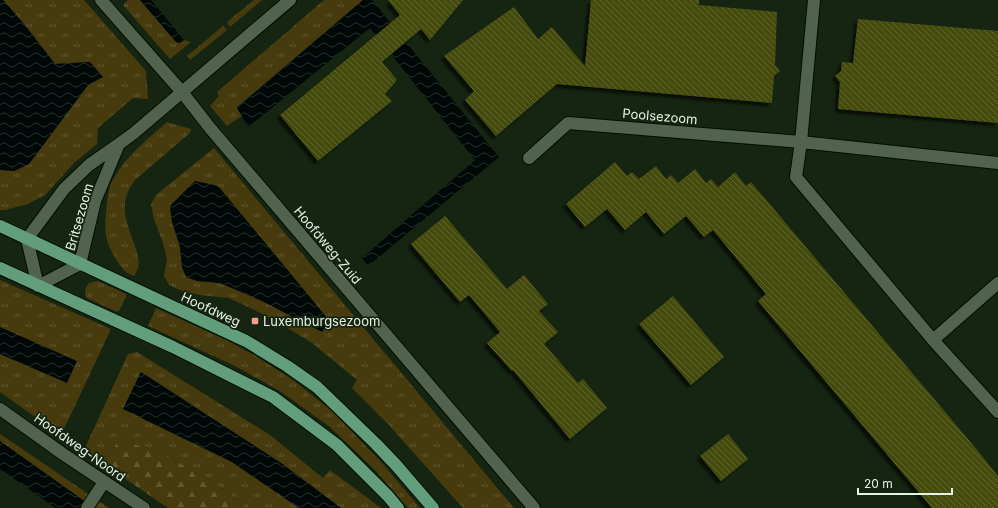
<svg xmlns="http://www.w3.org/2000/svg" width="998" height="508" viewBox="0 0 998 508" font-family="Inter,sans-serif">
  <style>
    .grass { fill: url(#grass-tufts); fill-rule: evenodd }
    .forest { fill: url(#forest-firs) }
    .water { fill: url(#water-waves) }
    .building { fill: url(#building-back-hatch); filter: url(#shadow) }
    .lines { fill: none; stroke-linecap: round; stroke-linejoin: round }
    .minor-casing { stroke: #020e00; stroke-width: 14 }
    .major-casing { stroke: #020e00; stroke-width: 14 }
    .minor { stroke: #51634c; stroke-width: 12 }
    .major { stroke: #629e7b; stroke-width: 12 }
    .poi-dot { fill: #f59c91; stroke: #152511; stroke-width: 1.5 }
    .labels { text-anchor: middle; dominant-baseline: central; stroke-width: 3.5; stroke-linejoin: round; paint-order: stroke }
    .street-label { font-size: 13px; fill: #e7f2e4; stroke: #152511 }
    .poi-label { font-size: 13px; fill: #e7f2e4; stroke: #152511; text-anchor: start }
  </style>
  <defs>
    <pattern id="grass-tufts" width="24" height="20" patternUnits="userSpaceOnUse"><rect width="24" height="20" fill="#473b0d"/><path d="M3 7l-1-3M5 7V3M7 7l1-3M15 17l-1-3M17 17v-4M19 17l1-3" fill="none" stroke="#625830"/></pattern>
    <pattern id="forest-firs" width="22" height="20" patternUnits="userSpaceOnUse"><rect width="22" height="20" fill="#473b0d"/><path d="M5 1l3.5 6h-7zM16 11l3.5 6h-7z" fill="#625830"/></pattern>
    <pattern id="water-waves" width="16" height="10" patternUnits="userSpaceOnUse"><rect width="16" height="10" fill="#000907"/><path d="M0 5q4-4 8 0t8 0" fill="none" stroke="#252d2b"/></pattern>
    <pattern id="building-back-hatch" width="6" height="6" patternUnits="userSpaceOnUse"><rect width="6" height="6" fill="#444c0d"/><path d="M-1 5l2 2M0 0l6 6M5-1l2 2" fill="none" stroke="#5f6630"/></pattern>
    <filter id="shadow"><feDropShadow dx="-3.5" dy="3.5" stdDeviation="1" flood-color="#0009"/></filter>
  </defs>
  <rect width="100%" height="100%" fill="#152511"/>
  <path class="grass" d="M3,0H84L146,71L148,99L133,98L98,128L97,144L74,163L45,195L28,204L5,210H0V170L14,171L29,164L88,85L90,62L55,64L24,24Z
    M128,0H140L176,42L180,43L184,40L191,42L170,59L123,5Z
    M254,0H262L230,27L227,22Z
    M324,0H363L237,107L242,116L227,126L210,106L219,96L217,92Z
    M223,26L227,30L190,60L187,56Z
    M167,122L191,129L190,133L136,179C117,202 126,221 135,246C137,253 140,261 138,268C137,271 135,274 134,276C130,274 126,273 124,270C117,262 110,250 107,240C103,229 107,194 111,183C113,179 117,174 119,170C132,151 150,137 167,122Z
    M214,148L514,508H463L388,424L352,388L357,380L312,343L271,318L229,298L200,295L182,291L169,285L164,276L167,259L163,243L154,219L151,204L156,195ZM195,181L218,186L328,319L326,326L322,331L260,300L220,283L197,281L186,277L182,267L180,247L172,222L170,206Z
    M0,280L111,329L64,429L55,431L0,392Z
    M98,281L126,294V297L119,311L117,312L87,298C84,291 85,288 89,283Z
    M156,308L228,341L254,355L293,380L333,412L382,463L420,508H408L375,470L330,427L280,391L235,366L148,326Z
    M137,352L270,435L323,478L330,470L381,508H341L281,463L141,372L123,409L232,462L299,508H249L211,481L163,453L119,439L104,464L84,450L128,354Z
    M0,434L109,508H94L0,441Z"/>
  <path class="forest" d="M119,439L163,453L211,481L249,508H168L104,464Z"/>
  <path class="water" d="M0,0H3L24,24L55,64L90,62L103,77L88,85L29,164L14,171L0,170Z
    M140,0H151L184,40L180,43L176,42Z
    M363,0H372L499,157L368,266L362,258L475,160L370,28L248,127L237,108Z
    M195,181L218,186L328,319L326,326L322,332L260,300L220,283L197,281L186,277L182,267L180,247L172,222L170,206Z
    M0,327L77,361L67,383L0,354Z
    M141,372L281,463L341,508H299L232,462L123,409Z
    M0,441L94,508H56L0,469Z"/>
  <path class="building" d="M388,0H463L430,40L421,29L382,62L397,80L385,94L392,101L318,161L280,115L400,15Z
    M591,0H699V5L777,12L775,65L780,71L774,76L772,103L557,84L496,136L465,100L474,91L444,56L514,7L538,39L552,27L585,66Z
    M858,19L998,31V123L838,109L840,82L835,76L841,71L842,62L853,63Z
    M615,162L627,176L632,172L639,179L656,166L666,179L671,175L678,183L695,169L706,183L711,179L718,187L735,172L746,186L751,182L978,451L998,476V508H932L758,301L766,294L713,230L704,237L686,216L664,234L646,212L625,230L607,209L585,227L566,204Z
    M445,216L507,289L524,275L548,304L539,311L558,332L544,344L578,383L583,379L607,408L570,439L513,370L512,371L487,343L500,332L469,295L460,302L411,244Z
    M673,296L724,357L691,385L639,324Z
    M728,434L748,459L721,481L700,456Z"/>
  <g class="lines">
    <defs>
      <path id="minor" d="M101,0L182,92L210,128L534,508
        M814,0L801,142L796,177L933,340L998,412
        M119,144L95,201L80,264L38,286L27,239L64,189L89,165L119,144L134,133L290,0
        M529,158L568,123L801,142L998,163
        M933,340L998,283
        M0,409L63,454L144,508
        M87,508L104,482"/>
      <path id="major" d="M0,226L246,341L287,366L317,387L376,444L396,465L433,508
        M0,268L173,347L273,397L337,445L388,496L398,508"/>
    </defs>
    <use href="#minor" class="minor-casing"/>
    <use href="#major" class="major-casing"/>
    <use href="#minor" class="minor"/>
    <use href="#major" class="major"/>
  </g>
  <rect class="poi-dot" x="251" y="317" width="8" height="8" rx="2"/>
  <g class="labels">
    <g class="street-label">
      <text transform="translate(660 116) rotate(5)">Poolsezoom</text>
      <text transform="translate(79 217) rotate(-74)">Britsezoom</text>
      <text transform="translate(328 245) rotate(50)">Hoofdweg-Zuid</text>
      <text transform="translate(211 309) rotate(25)">Hoofdweg</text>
      <text transform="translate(80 447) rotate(35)">Hoofdweg-Noord</text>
    </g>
    <g class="poi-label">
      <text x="263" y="321">Luxemburgsezoom</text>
    </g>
  </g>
  <path d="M858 488v6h94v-6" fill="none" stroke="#e7f2e4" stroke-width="2"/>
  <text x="864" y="488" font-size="12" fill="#e7f2e4" stroke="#152511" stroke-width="3" paint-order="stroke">20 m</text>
</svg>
